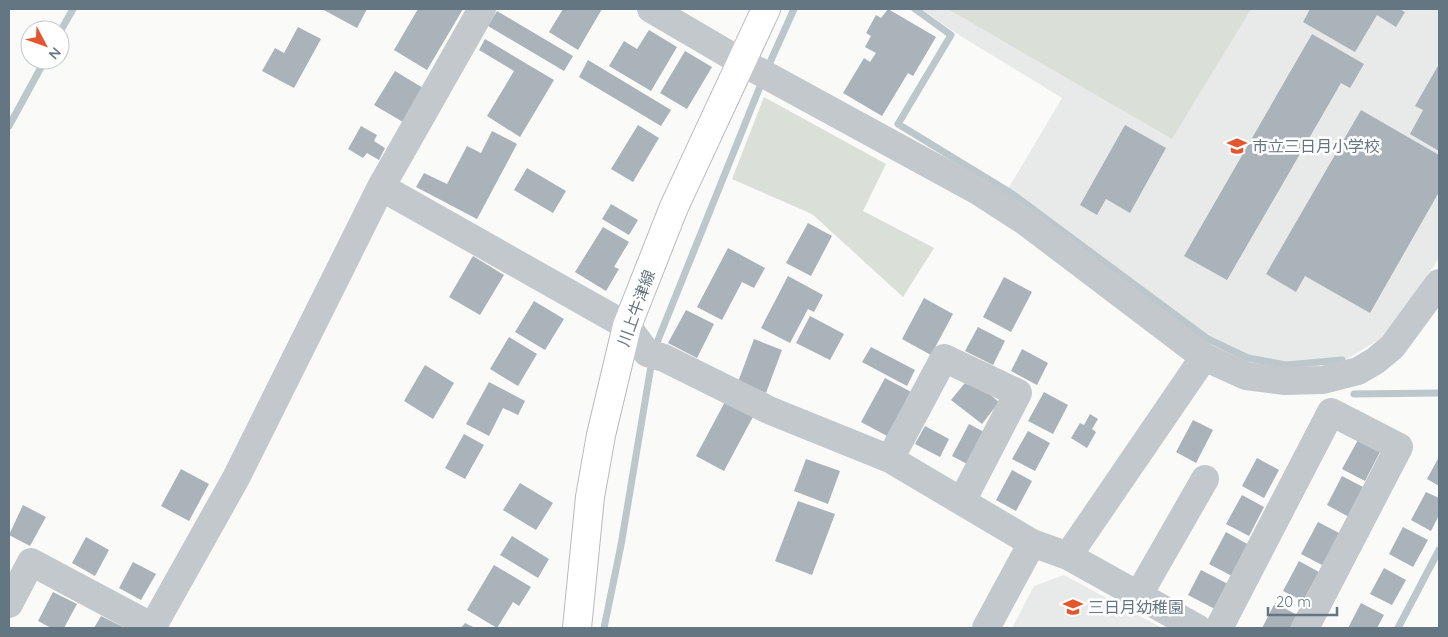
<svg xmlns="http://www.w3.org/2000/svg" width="1448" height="637" viewBox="0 0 1448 637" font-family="Quicksand,'Noto Sans JP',sans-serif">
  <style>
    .built { fill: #e8e9e9 }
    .green { fill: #dadfd7 }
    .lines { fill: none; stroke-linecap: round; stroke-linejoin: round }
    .stream { stroke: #bbc7cb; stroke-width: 7 }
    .building { fill: #aab3b9 }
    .major-casing { stroke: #b5babe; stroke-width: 30 }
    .minor { stroke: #c3c8cc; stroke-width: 28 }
    .major { stroke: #fff; stroke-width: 28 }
    .labels { text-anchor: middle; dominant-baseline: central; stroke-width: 5; stroke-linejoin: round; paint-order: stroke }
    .poi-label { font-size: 16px; fill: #657683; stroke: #fff; text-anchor: start }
    .street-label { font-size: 16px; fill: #657683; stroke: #fff }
  </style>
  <rect width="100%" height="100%" fill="#fafaf8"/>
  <path class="built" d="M921,9H1439V258L1420,287L1380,339L1340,363L1287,368L1250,363L1208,343L1005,194L1062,98L959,35Z
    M1064,575L1162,628H1012L1034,586Z"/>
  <path class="green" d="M948,9H1251L1172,139Z
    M764,97L886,164L863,211L934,248L903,297L812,214L732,179Z"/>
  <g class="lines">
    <path class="stream" d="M915,9L951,35L898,124L1011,193L1208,339L1248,358L1286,365L1342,360
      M60,32L73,9
      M767,69L794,9
      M9,126L45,60
      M654,350L763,79
      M1354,394L1439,393
      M604,628L621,545L652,360
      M1398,628L1439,550"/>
  </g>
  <path class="building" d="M322,9H367L357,28Z
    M418,9H463L427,70L394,50Z
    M563,9H602L578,50L549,32Z
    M888,9L936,37L913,76L908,73L882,116L843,93L864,58L870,62L876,53L865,47L871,36L866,33L876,15L881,18Z
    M1310,9H1399L1405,12L1396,27L1377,15L1355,52L1303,22Z
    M497,11L573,56L564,71L488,26Z
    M298,27L321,39L294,88L262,71L275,48L284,53Z
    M649,30L677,47L651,91L609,66L624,41L637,49Z
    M1312,34L1364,64L1350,88L1341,83L1227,280L1184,256Z
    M485,39L554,80L520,137L487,116L514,71L479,50Z
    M685,51L712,67L687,109L660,93Z
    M588,60L671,110L661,126L579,77Z
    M1439,64V151L1410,134L1423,110L1415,106Z
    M395,71L423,88L403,122L374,105Z
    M1361,110L1439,155V192L1370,313L1305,276L1296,292L1266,274Z
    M638,125L659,138L633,182L611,169Z
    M1125,125L1166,148L1130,213L1106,199L1097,215L1080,205Z
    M361,126L377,135L374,141L385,148L379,160L367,153L363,158L348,149Z
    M492,131L517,144L477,219L416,187L424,173L447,184L467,146L481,153Z
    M527,168L566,191L553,213L514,190Z
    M611,204L638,220L629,235L602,219Z
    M808,223L832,236L811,276L786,263Z
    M603,227L629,242L614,267L619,269L606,291L575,272Z
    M728,248L765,268L754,288L742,282L722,320L697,307Z
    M473,256L504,275L480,315L449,297Z
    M788,276L823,295L814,312L808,309L790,343L761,328Z
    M1004,277L1032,292L1011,332L983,317Z
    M924,298L953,314L931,355L902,339Z
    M534,301L564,319L545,350L515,332Z
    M686,310L714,324L697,358L668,343Z
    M810,316L844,334L830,360L796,343Z
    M978,327L1005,341L993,365L965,351Z
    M509,337L537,354L518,386L490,369Z
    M754,339L782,350L766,393L738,382Z
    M871,347L915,370L907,386L862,362Z
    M1022,349L1048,363L1037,385L1011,371Z
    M425,365L454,383L433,419L404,401Z
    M885,378L913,393L889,437L861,422Z
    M969,378L999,402L982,424L951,400Z
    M489,382L525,401L518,415L503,408L489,436L466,424Z
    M1044,392L1068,405L1053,434L1028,421Z
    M727,398L755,413L724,471L696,456Z
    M1090,414L1098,419L1092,429L1096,432L1087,448L1071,438L1080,423L1084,425Z
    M1193,420L1213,430L1196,463L1176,452Z
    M969,424L986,433L969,465L952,456Z
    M925,426L949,439L940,457L915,444Z
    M1028,431L1050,443L1035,471L1012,459Z
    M464,434L484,445L465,479L445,468Z
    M1358,440L1380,452L1365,481L1342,469Z
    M1439,457V486L1427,479Z
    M1257,458L1279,470L1264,498L1242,486Z
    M806,459L840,471L828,504L794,491Z
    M181,469L209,484L189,521L161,506Z
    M1012,470L1032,481L1016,511L996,500Z
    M1342,476L1365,488L1349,517L1327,505Z
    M520,483L553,503L536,530L503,510Z
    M1426,492L1439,498V515L1431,531L1411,520Z
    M1242,495L1264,507L1249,536L1226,524Z
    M798,501L835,514L812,575L775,561Z
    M23,505L46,517L30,546L9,535Z
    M1318,522L1341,534L1324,566L1301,554Z
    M1403,527L1428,540L1413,567L1389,554Z
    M1226,532L1249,545L1232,576L1209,564Z
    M512,536L549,559L538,578L500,555Z
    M86,537L109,550L95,576L72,563Z
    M1299,561L1319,572L1303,601L1283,591Z
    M133,562L156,574L141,600L119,588Z
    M494,565L531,587L519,606L513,602L497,628L467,610Z
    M1384,568L1406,580L1392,605L1370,594Z
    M1201,570L1228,584L1215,609L1188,595Z
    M53,592L77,604L64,628H51L38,621Z
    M1275,603L1297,615L1290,628H1262Z
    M1361,603L1384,615L1377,628H1348Z
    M101,616L125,628H94Z
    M465,623L475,628H461Z"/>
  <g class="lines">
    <defs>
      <path id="major" d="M577,628L590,497L601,435L627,326L674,207L766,9"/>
    </defs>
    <use href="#major" class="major-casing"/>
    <path class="minor" d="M651,9L740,61L978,191L1026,222L1204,357L1246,376L1285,381L1323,380L1358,371L1375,361L1392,347L1439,283
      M381,187L627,326L647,353L664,358L771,411L890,459L1032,543L1068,556L1197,628
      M890,459L944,358L1018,393L962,501
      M1068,556L1204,357
      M1138,596L1205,479
      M9,604L31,562L153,627
      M152,628L236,478L381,187L482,9
      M986,628L1032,543
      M1219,628L1331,412L1399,447L1305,628"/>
    <use href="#major" class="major"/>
  </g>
  <defs>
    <symbol id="school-bare" viewBox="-9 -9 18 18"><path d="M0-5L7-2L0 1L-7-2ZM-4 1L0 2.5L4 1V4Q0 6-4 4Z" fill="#e4572e" stroke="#fff" stroke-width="2.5" paint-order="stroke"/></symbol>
  </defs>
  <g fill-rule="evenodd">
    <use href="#school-bare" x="1223" y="132" width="28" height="28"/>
    <use href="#school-bare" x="1059" y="593" width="28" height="28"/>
  </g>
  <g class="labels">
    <g class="poi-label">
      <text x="1252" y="146">市立三日月小学校</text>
      <text x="1088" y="607">三日月幼稚園</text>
    </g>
    <g class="street-label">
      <text transform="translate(636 308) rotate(-70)">川上牛津線</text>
    </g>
  </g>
  <rect width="1448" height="637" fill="none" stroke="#657683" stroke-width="20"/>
  <g transform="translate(45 45) rotate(131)"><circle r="24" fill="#ffffff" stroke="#c1c8cd"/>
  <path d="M0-4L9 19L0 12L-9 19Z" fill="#e4572e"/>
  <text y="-8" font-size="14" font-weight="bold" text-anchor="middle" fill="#657683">N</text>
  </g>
  <path d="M1268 607v8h69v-8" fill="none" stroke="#657683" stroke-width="2.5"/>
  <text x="1276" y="607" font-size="15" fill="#657683" stroke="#ffffff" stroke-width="4" paint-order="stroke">20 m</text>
</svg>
